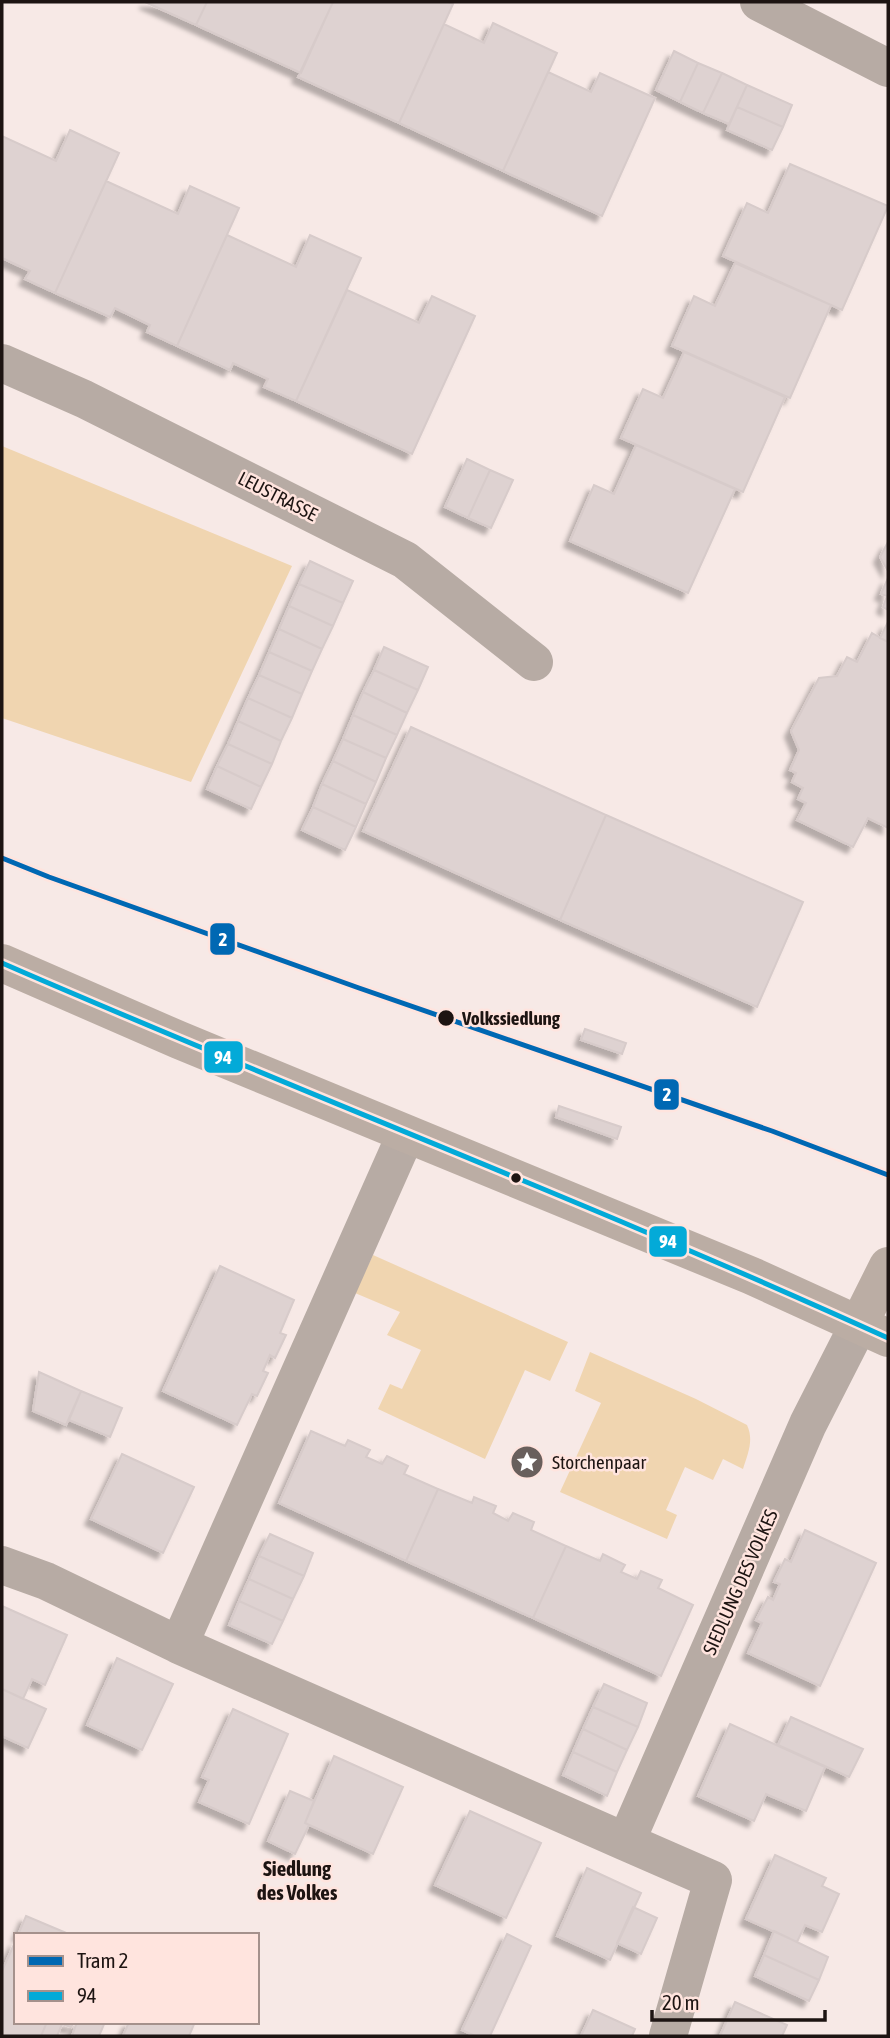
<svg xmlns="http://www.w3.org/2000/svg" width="890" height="2038" viewBox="0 0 890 2038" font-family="'Asap Condensed',sans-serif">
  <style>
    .green { fill: #f0d5b0 }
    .building { fill: #ded2d1; stroke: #d7cbca; stroke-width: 2; filter: url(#shadow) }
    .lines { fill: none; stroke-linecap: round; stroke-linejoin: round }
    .minor { stroke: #b7aba4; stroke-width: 38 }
    .major { stroke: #bbada4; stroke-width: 38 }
    .bus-1-casing { stroke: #ffe4de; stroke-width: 10 }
    .bus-1 { stroke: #03aad8; stroke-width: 5 }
    .tram-1-casing { stroke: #ffe4de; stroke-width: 10 }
    .tram-1 { stroke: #0068b3; stroke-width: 5 }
    .stop-dot { fill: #1d1412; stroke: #ffe4de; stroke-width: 2.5 }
    .labels { text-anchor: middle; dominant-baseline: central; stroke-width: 5; stroke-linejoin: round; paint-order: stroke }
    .street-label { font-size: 19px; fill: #1d1412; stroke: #ffe4de }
    .stop-label { font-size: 19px; font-weight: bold; fill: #1d1412; stroke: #ffe4de; text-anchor: start }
    .poi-label { font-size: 19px; fill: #1d1412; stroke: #ffe4de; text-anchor: start }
    .neighbourhood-label { font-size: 21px; font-weight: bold; fill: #1d1412; stroke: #ffe4de }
    .line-badge { stroke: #ffe4de; stroke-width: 2.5 }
    .badge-label { font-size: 19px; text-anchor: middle; font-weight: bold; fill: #fff }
  </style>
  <defs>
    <filter id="shadow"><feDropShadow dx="-6" dy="6" stdDeviation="2" flood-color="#0004"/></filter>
  </defs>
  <rect width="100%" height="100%" fill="#f7e9e6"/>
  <path class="green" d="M2,446L292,566L191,782L2,718Z
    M373,1255L568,1342L550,1381L525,1370L485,1459L378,1409L390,1384L402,1389L421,1350L387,1335L400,1312L355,1293Z
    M590,1352L696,1399L747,1425C754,1440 748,1453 743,1469L723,1459L713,1480L685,1467L666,1510L677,1515L667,1539L560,1492L601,1403L575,1391Z"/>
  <path class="building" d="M145,2H207L196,25Z
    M207,2H333L301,73L196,25Z
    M333,2H448L453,4L399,123L298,77Z
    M493,23L557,53L503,171L399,123L444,24L484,43Z
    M674,51L698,63L680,102L656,90Z
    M698,63L722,73L703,113L680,102Z
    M548,72L591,92L600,73L655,98L602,216L503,171Z
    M722,73L747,85L729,124L703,113Z
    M747,85L792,105L783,127L737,107Z
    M737,107L783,127L772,150L727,130Z
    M70,130L119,153L55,293L25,279L30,271L2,258V136L56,161Z
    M790,164L888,206L842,310L723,256L747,203L768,213Z
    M106,181L178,214L190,186L239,208L177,346L147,332L150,325L115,308L110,317L55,293Z
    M227,235L296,267L310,235L361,258L296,401L264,387L268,379L233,363L230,370L177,346Z
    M735,263L831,305L790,398L672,346L694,296L715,306Z
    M347,290L419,323L432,296L475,316L412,454L296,401Z
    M684,352L785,397L743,492L621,438L643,389L663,398Z
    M636,445L735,489L688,593L570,541L594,485L614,494Z
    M467,459L490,470L468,518L445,507Z
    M490,470L513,480L491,528L468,518Z
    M888,542V571L880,557Z
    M310,561L353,581L343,603L299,584Z
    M888,578V610L883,607L887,596L881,594Z
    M299,584L343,603L333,626L289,606Z
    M289,606L333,626L322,649L279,629Z
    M888,622V642L880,638Z
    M279,629L322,649L312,671L269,652Z
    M872,633L888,642V828L868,818L853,847L797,820L806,803L798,799L803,788L792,782L796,773L790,770L799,750L791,731L819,678L837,676L847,657L857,662Z
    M384,647L428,667L418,690L374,670Z
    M269,652L312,671L302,694L259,675Z
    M374,670L418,690L407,713L363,692Z
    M259,675L302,694L292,718L248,698Z
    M363,692L407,713L397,735L353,715Z
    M248,698L292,718L281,741L238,721Z
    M353,715L397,735L386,758L343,739Z
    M238,721L281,741L272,764L228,744Z
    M411,727L606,815L560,920L363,831Z
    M343,739L386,758L376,782L333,761Z
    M228,744L272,764L261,787L217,766Z
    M333,761L376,782L366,804L322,784Z
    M217,766L261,787L251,809L207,789Z
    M322,784L366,804L356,827L313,807Z
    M313,807L356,827L345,850L302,830Z
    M606,815L803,902L757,1007L560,920Z
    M585,1029L626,1043L622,1054L581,1040Z
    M559,1106L621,1127L617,1139L556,1117Z
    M220,1266L294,1300L280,1333L286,1335L275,1358L270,1355L263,1371L268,1373L257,1396L252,1394L237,1425L163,1391Z
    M39,1372L81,1391L66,1425L33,1411Z
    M81,1391L122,1408L110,1437L69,1420Z
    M311,1431L345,1446L348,1440L370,1450L366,1457L382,1464L387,1456L408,1466L404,1474L438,1489L406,1561L279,1503Z
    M122,1454L194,1487L163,1553L91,1519Z
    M438,1489L472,1503L474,1497L496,1506L493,1513L508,1521L513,1513L534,1522L531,1530L566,1546L533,1618L406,1561Z
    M805,1530L876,1563L820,1686L748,1653L762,1623L756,1620L768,1597L773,1600L780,1584L774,1582L785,1559L791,1562Z
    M270,1534L313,1553L304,1576L259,1556Z
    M566,1546L600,1561L603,1554L625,1565L621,1572L637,1579L641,1571L662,1580L658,1588L693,1605L661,1676L533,1618Z
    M259,1556L304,1576L293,1599L249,1579Z
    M249,1579L293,1599L283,1621L239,1601Z
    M239,1601L283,1621L272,1644L229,1625Z
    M2,1606L67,1635L45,1685L32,1679L23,1699L2,1689Z
    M117,1658L173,1684L142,1750L87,1725Z
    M604,1684L647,1703L638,1727L593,1707Z
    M2,1689L46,1709L28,1748L2,1736Z
    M593,1707L638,1727L627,1750L583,1729Z
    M233,1709L288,1734L249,1824L199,1802L209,1780L202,1777Z
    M791,1717L863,1749L849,1777L778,1745Z
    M730,1724L825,1767L806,1811L766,1794L754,1821L698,1796Z
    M583,1729L627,1750L617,1772L573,1752Z
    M573,1752L617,1772L607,1796L563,1775Z
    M334,1756L403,1787L373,1854L305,1823Z
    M290,1791L314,1801L305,1823L309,1825L295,1854L268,1841Z
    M470,1811L541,1843L506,1918L435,1885Z
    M775,1855L826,1878L822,1886L839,1894L822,1932L805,1925L797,1942L746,1919Z
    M587,1868L641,1893L610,1960L557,1936Z
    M633,1907L657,1918L641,1954L617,1943Z
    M26,1916L71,1935H18Z
    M774,1931L828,1957L819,1980L764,1955Z
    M507,1934L531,1946L490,2036H475L462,2030Z
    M16,1940V2022H47L41,2036H2V1971Z
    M764,1955L819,1980L809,2001L755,1976Z
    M735,2002L787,2025L782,2036H720Z
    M593,2010L635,2029L632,2036H581Z
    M47,2022H74L71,2027L62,2024L57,2036H41Z
    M77,2022H105L99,2036H72Z
    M129,2022H195L189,2036H123Z"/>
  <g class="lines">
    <path class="minor" d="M759,2L888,68
      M2,363L84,399L405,560L534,662
      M2,1565L46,1581L179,1645L406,1134
      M179,1645L626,1842
      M668,2036L713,1880L626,1842L808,1424L859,1324"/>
    <path class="major" d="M2,963L179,1040L752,1276L888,1338
      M859,1324L888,1266"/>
    <defs>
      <path id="bus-1" d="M2,963C296,1091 596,1205 888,1338"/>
    </defs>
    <use href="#bus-1" class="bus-1-casing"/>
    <use href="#bus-1" class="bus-1"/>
    <defs>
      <path id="tram-1" d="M2,858L49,877L359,988L772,1131L888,1175"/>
    </defs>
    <use href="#tram-1" class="tram-1-casing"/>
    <use href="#tram-1" class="tram-1"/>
  </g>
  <defs>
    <symbol id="sight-disc" viewBox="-11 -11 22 22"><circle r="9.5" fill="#695f5c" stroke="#ffe4de"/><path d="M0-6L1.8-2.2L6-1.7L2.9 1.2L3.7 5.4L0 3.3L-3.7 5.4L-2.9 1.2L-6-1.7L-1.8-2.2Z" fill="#fff"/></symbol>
  </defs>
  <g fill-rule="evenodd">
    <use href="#sight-disc" x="508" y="1443" width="38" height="38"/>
  </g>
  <g class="stop-dot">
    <circle cx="446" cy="1018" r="9"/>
    <circle cx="516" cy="1178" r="6"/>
  </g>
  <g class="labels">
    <g class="street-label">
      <text transform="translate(278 496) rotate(27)">LEUSTRASSE</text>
      <text transform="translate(740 1582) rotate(-66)">SIEDLUNG DES VOLKES</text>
    </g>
    <g class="stop-label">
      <text x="462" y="1018">Volkssiedlung</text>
    </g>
    <g class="poi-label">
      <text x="552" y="1462">Storchenpaar</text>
    </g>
    <g class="neighbourhood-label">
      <text x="297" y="1868">Siedlung<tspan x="297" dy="24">des Volkes</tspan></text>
    </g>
  </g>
  <g class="line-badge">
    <rect x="209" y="922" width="27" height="34" rx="7" fill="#0068b3"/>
    <rect x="203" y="1040" width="41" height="34" rx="7" fill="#03aad8"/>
    <rect x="653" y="1078" width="27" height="33" rx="7" fill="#0068b3"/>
    <rect x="648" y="1225" width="40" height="33" rx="7" fill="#03aad8"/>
  </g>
  <g class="badge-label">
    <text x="223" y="946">2</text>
    <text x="223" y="1064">94</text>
    <text x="667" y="1101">2</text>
    <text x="668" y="1248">94</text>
  </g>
  <rect width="890" height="2038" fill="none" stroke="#1d1412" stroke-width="7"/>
  <rect x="14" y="1933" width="245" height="91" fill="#ffe4de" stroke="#a5918c" stroke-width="2"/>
  <rect x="28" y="1956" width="35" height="10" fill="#0068b3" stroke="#a5918c" stroke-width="2"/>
  <text x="77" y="1968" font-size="21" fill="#1d1412">Tram 2</text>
  <rect x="28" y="1991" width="35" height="10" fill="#03aad8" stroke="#a5918c" stroke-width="2"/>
  <text x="77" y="2003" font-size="21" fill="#1d1412">94</text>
  <path d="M652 2010v10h173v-10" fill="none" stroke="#1d1412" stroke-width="3.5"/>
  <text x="662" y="2010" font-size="21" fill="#1d1412" stroke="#ffe4de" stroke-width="5" paint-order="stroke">20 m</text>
</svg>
